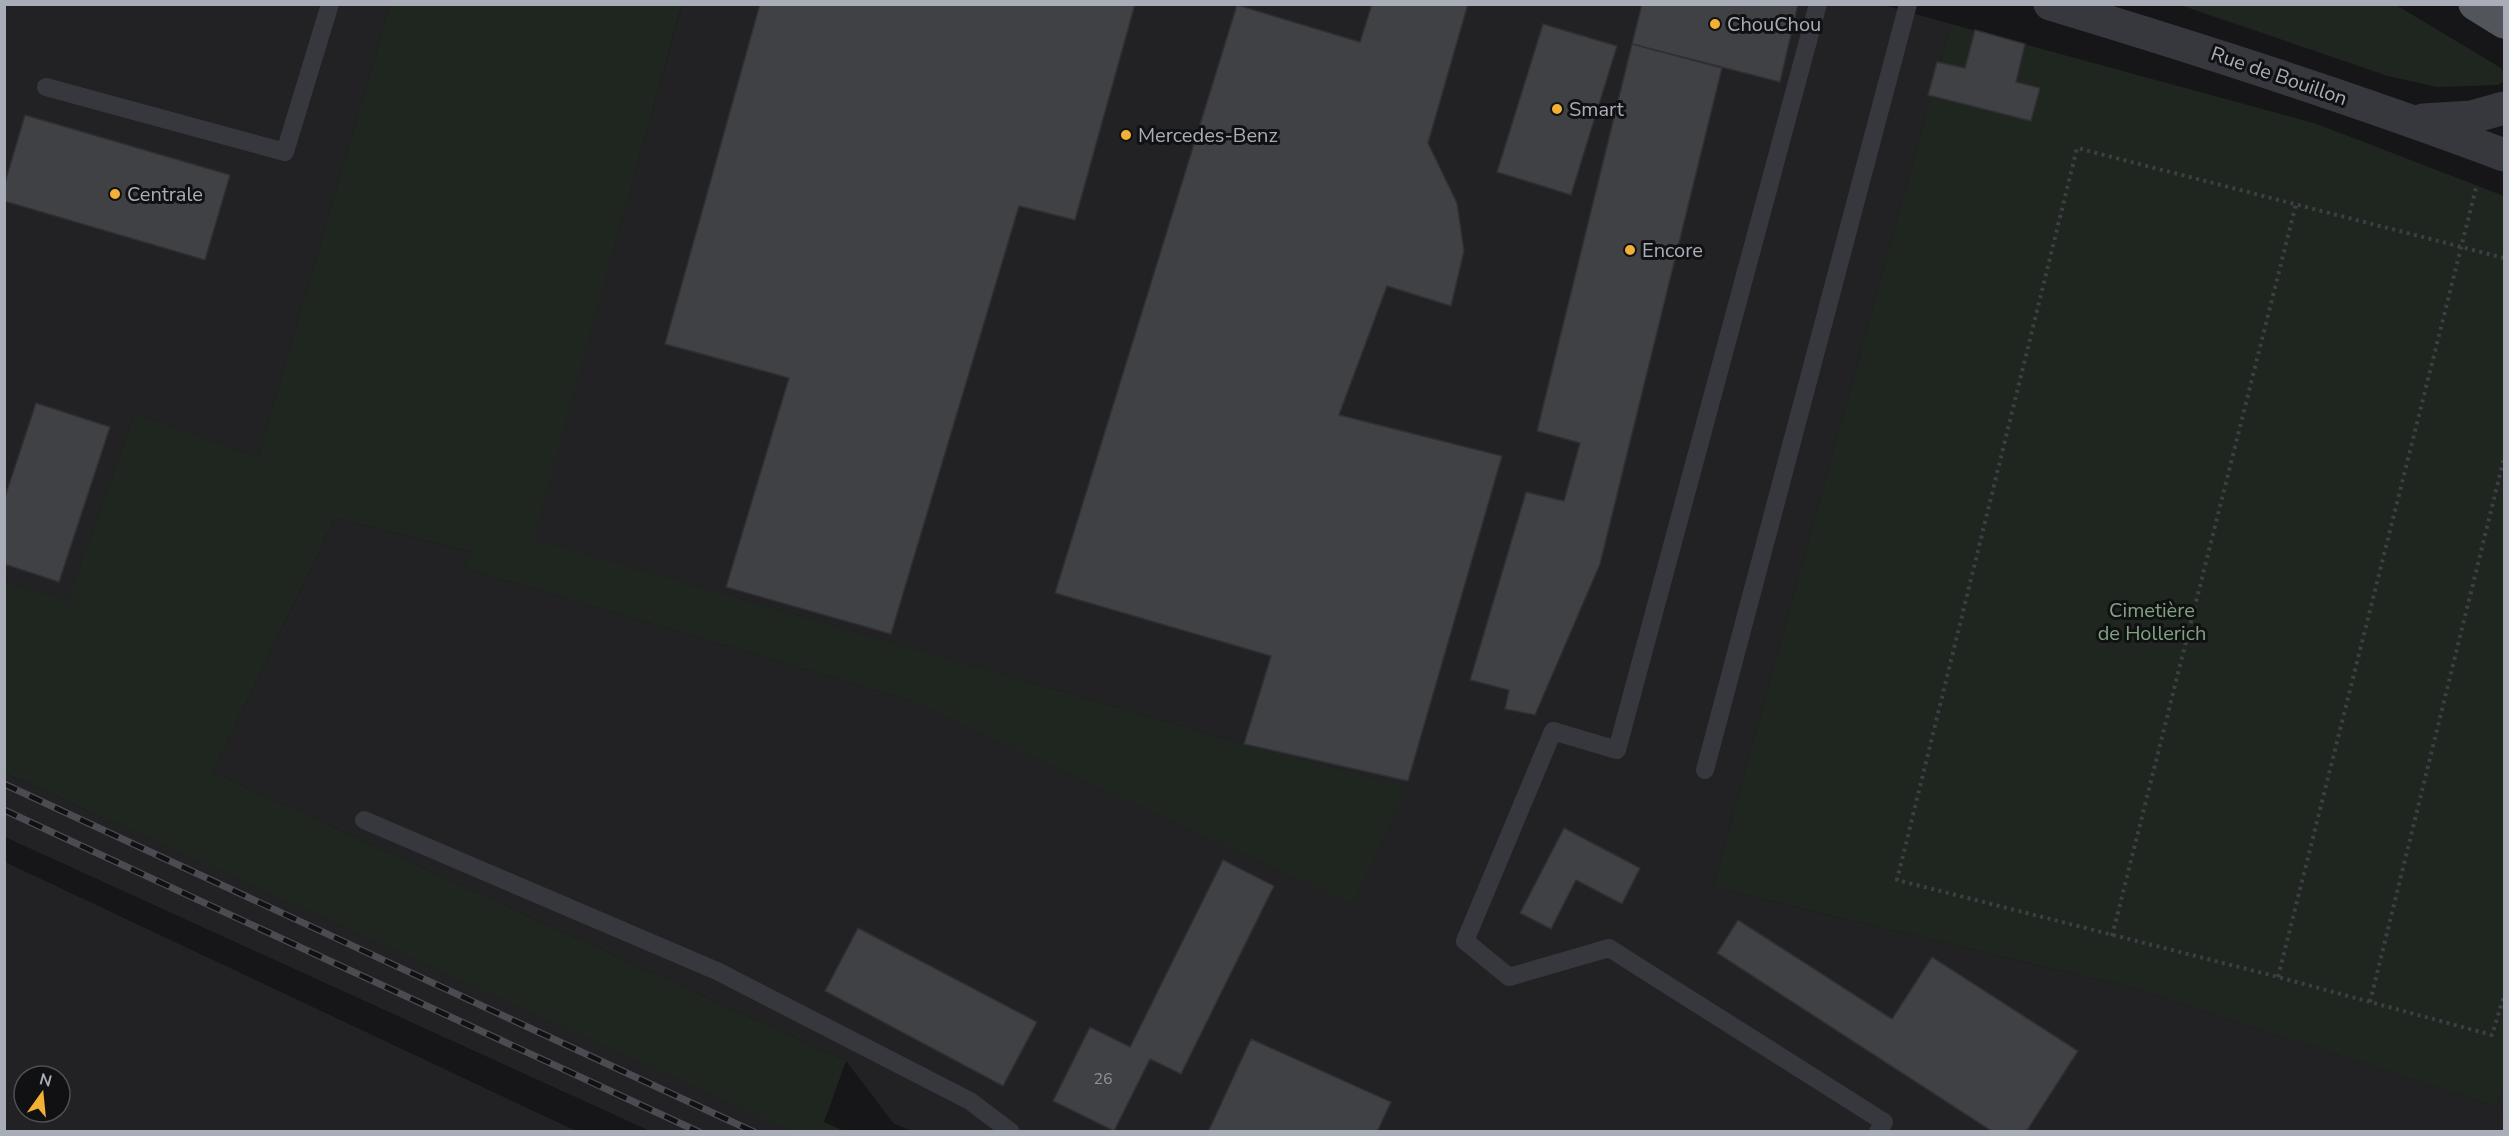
<svg xmlns="http://www.w3.org/2000/svg" width="2509" height="1136" viewBox="0 0 2509 1136" font-family="'Nunito Sans',sans-serif">
  <style>
    .built { fill: #222225; fill-rule: evenodd }
    .green { fill: #1e261f }
    .building { fill: #404145; stroke: #303034; stroke-width: 1.5 }
    .lines { fill: none; stroke-linecap: round; stroke-linejoin: round }
    .path { stroke: #3d3f44; stroke-width: 4; stroke-dasharray: 3 4.5; stroke-linecap: butt }
    .service { stroke: #37383d; stroke-width: 18 }
    .tertiary { stroke: #37383d; stroke-width: 33 }
    .primary { stroke: #53555c; stroke-width: 33 }
    .rail-casing { stroke: #4a4c52; stroke-width: 7 }
    .rail { stroke: #111113; stroke-width: 4.5; stroke-dasharray: 14; stroke-linecap: butt }
    .poi-dot { fill: #f2b134; stroke: #111113; stroke-width: 2 }
    .labels { text-anchor: middle; dominant-baseline: central; stroke-width: 6; stroke-linejoin: round; paint-order: stroke }
    .number-label { font-size: 16px; fill: #8e929b }
    .poi-label { font-size: 20px; fill: #a8adb8; stroke: #111113; text-anchor: start }
    .street-label { font-size: 20px; fill: #a8adb8; stroke: #111113 }
    .park-label { font-size: 20px; fill: #7fa381; stroke: #111113 }
  </style>
  <rect width="100%" height="100%" fill="#161618"/>
  <path class="built" d="M4,5H390L258,457L135,413L68,601L5,582Z
    M682,5H1883L1951,24L1713,887L2137,989L2496,1107L2504,1088V1131H913L894,1124L846,1061L213,772L335,518L472,552L464,568L912,701L1244,744L532,539Z
    M5,773L794,1131H650L5,837Z
    M5,862L576,1131H5ZM24,1076H60V1112H24Z"/>
  <path class="green" d="M682,4L533,539L1244,744L1407,787L1353,904L912,701L464,568L472,552L335,518L213,772L846,1061L824,1122L844,1131L794,1132L5,773V582L68,600L135,413L258,457L390,5Z
    M2180,5H2396L2501,68L2504,72V81L2498,85L2437,87L2388,76Z
    M1951,24L2317,124L2504,196V1088L2496,1107L2137,989L1713,887Z"/>
  <path class="building" d="M760,4H1135L1075,220L1019,206L891,634L726,587L789,378L665,344Z
    M1372,4H1468L1428,143L1457,203L1464,251L1451,306L1387,286L1339,415L1502,456L1408,781L1244,744L1271,656L1055,593L1237,5L1360,42Z
    M1642,4H1798L1780,82L1632,44Z
    M1543,24L1617,46L1571,195L1497,172Z
    M1975,30L2025,44L2016,82L2040,88L2031,121L1928,95L1937,62L1965,68Z
    M1632,44L1722,68L1600,564L1535,715L1505,709L1509,690L1470,680L1526,492L1564,501L1580,443L1537,431Z
    M25,115L230,175L205,260L4,201V186Z
    M36,403L110,427L59,582L4,564V500Z
    M1564,828L1640,868L1622,904L1576,880L1551,929L1520,913Z
    M1223,860L1274,886L1181,1074L1150,1059L1114,1131L1053,1101L1090,1027L1130,1047Z
    M1738,920L1892,1019L1932,957L2078,1051L2026,1132H1993L1717,953Z
    M858,928L1037,1022L1003,1086L825,991Z
    M1251,1039L1391,1102L1377,1132H1208Z"/>
  <g class="lines">
    <path class="path" d="M2504,258L2077,148L1897,880L2278,977L2492,1035L2504,996
      M2112,936L2296,204
      M2278,977L2477,184
      M2370,1002L2504,458"/>
    <path class="service" d="M1818,4L1617,750L1553,731L1465,941L1509,977L1609,948L1884,1122L1878,1132
      M46,87L285,152L330,4
      M1705,770L1908,4
      M364,820L717,971L970,1101L1011,1132"/>
    <path class="tertiary" d="M2050,4C2203,50 2355,99 2504,155
      M2423,120L2472,117L2504,108"/>
    <path class="primary" d="M2475,4L2504,22"/>
    <defs>
      <path id="rail" d="M4,784L754,1132
        M4,810L699,1132"/>
    </defs>
    <use href="#rail" class="rail-casing"/>
    <use href="#rail" class="rail"/>
  </g>
  <g class="poi-dot">
    <circle cx="1715" cy="24" r="6"/>
    <circle cx="1557" cy="109" r="6"/>
    <circle cx="1126" cy="135" r="6"/>
    <circle cx="115" cy="194" r="6"/>
    <circle cx="1630" cy="250" r="6"/>
  </g>
  <g class="labels">
    <g class="number-label">
      <text x="1103" y="1079">26</text>
    </g>
    <g class="poi-label">
      <text x="1727" y="24">ChouChou</text>
      <text x="1569" y="109">Smart</text>
      <text x="1138" y="135">Mercedes-Benz</text>
      <text x="127" y="194">Centrale</text>
      <text x="1642" y="250">Encore</text>
    </g>
    <g class="street-label">
      <text transform="translate(2279 76) rotate(19)">Rue de Bouillon</text>
    </g>
    <g class="park-label">
      <text x="2152" y="610">Cimetière<tspan x="2152" dy="23">de Hollerich</tspan></text>
    </g>
  </g>
  <rect width="2509" height="1136" fill="none" stroke="#a8adb8" stroke-width="12"/>
  <g transform="translate(42 1094) rotate(15)"><circle r="28" fill="#111113" stroke="#4d4f55" stroke-width="1.5"/>
  <path d="M0-4.5L10 22L0 15L-10 22Z" fill="#f2b134"/>
  <text y="-9" font-size="16" font-weight="bold" text-anchor="middle" fill="#a8adb8">N</text>
  </g>
</svg>
